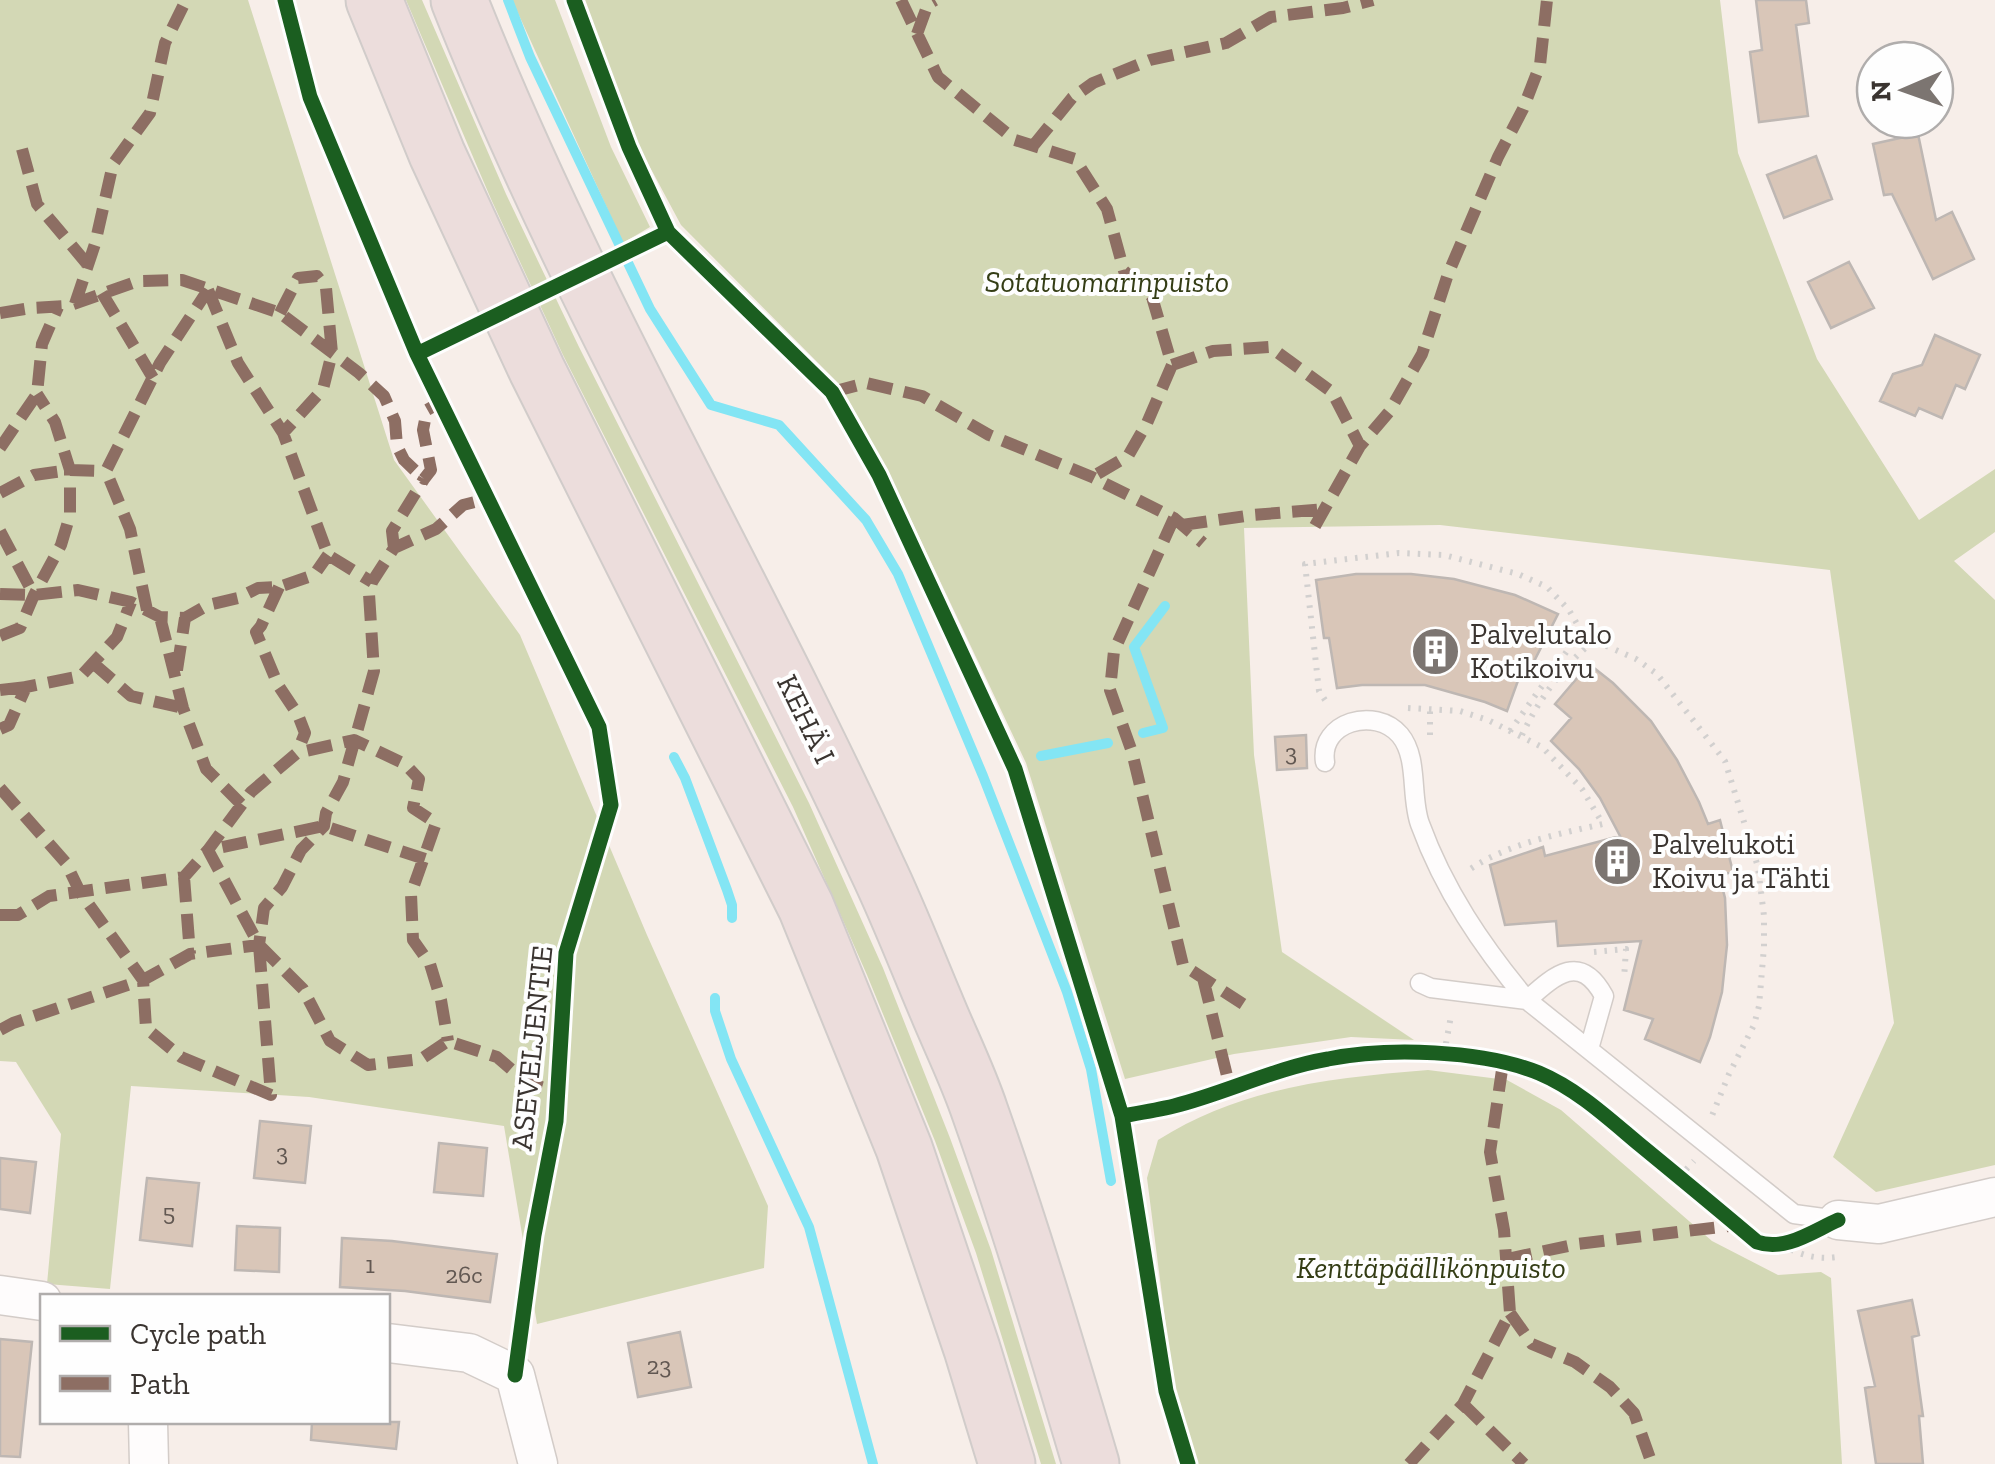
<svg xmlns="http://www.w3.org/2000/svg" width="1995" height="1464" viewBox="0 0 1995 1464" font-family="'Zilla Slab',serif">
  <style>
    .green { fill: #d3d8b5 }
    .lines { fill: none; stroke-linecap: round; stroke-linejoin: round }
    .stream { stroke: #83e5f4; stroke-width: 10 }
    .building { fill: #d9c6b8; stroke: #beb7b3; stroke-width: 2.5 }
    .service-casing { stroke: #d3ccc8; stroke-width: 21 }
    .minor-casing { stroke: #d3ccc8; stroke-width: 41 }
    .trunk-casing { stroke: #d1ccca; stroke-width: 59 }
    .path { stroke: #d2d0cf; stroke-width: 6; stroke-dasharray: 2.5 8; stroke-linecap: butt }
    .service { stroke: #fefcfc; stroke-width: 18 }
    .minor { stroke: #fefcfc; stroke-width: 38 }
    .trunk { stroke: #ecdddc; stroke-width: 55 }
    .quiet { stroke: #8d6e63; stroke-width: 12; stroke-dasharray: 25 12; stroke-linecap: butt }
    .cycleway-casing { stroke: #fefefe; stroke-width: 21 }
    .cycleway { stroke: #1b5e20; stroke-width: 15 }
    .labels { text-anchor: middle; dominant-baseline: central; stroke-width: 8; stroke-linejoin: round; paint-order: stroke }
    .number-label { font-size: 25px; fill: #625852 }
    .park-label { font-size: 30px; font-style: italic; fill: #343d15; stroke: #fefefe }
    .poi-label { font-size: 30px; fill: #3a3430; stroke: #fefefe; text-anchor: start }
    .street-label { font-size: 30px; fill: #3a3430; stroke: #fefefe }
  </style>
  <rect width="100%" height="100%" fill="#f7eee9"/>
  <path class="green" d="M0,0H248L394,460L520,635L647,935L768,1206L764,1268L537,1324L504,1126L309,1097L131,1086L110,1289L47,1284L61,1134L16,1062L0,1061Z
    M406,0H422L506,194L579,347L809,803L883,968L950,1138L991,1250L1056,1464H1041L976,1253L935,1141L867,975L793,807L563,355L491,199Z
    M512,0H555L611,147L650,227L623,243Z
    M583,0H1720L1738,153L1817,359L1919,520L1995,469V532L1954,561L1995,600V1165L1876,1192L1833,1157L1894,1023L1830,570L1440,525L1244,528L1254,755L1282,952L1414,1040L1351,1037L1234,1054L1125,1079L1026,763L887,469L839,384L681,225L637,143Z
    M1428,1070L1507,1080L1561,1110L1712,1241L1778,1275L1821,1272L1831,1278L1842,1464H1197L1174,1389L1147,1178L1158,1140C1242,1087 1331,1078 1428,1070Z"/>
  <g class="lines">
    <path class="stream" d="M508,0L530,57L650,309L711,405L779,425L866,520L898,574L983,776L1067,992L1091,1069L1111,1181
      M1143,733L1163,728L1134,647L1165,606
      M1041,756L1108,743
      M674,757L685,778L727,890L732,905V918
      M715,998V1011L731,1059L809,1227L873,1464"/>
  </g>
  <path class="building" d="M1756,0H1806L1809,23L1796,25L1808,116L1759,122L1750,52L1762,50Z
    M1918,134L1936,220L1952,212L1974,259L1933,279L1892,194L1884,195L1873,144Z
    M1816,156L1832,199L1784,218L1767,175Z
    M1849,262L1874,308L1831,328L1808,282Z
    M1935,335L1980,355L1965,389L1956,385L1942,418L1919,408L1915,416L1880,401L1893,374L1922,365Z
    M1356,574H1411L1454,579L1515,595L1558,614L1525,679L1520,675L1507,711L1485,702L1425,685H1362L1337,688L1329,638H1324L1316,580Z
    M1589,664L1613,683L1651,721L1677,760L1699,802L1708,824L1720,820L1733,872L1719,875L1725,898L1727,945L1722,992L1710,1037L1700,1062L1645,1039L1653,1019L1624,1010L1641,941L1558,946L1556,921L1505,925L1490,865L1543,847L1545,856L1620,836L1600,798L1579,769L1551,741L1571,718L1555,704Z
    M1306,735L1307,768L1277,770L1275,737Z
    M260,1121L311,1126L305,1183L254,1178Z
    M439,1143L487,1148L483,1196L434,1192Z
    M0,1158L36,1162L30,1213L0,1209Z
    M147,1178L199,1183L192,1246L140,1240Z
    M237,1226L280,1228L279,1272L235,1270Z
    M342,1238L392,1241L497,1254L490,1302L405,1291L340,1287Z
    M1912,1300L1919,1335L1912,1337L1923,1416H1919L1923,1464H1876L1865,1388L1875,1386L1858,1311Z
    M680,1332L691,1387L638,1397L628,1343Z
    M0,1339L32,1342L20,1457L0,1456Z
    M312,1422H399L396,1449L311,1440Z"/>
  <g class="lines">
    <defs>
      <path id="service" d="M1325,762C1319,722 1375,706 1400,735C1419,758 1410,797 1420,824C1444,890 1482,946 1527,1000L1794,1214L1838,1220
        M1420,983L1431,988L1527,1000C1555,975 1580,952 1604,996L1589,1049"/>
      <path id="minor" d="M1838,1220L1879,1224L1995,1197
        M0,1295L42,1301
        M388,1343L469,1353L515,1375L538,1464
        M148,1422L149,1464"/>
      <path id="trunk" d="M374,0L437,154L537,370L806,907L904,1148L972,1349L1007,1464
        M459,0C577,299 743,576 877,868C899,914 917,961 937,1008C951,1042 968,1076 980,1112C1021,1228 1056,1346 1091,1464"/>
    </defs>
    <use href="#service" class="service-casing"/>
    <use href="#minor" class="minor-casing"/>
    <use href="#trunk" class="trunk-casing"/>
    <path class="path" d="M1325,700L1319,691L1305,564L1399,553L1444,555L1518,574L1547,587L1569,610L1584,636L1636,659L1657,674L1725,761L1758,867L1764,916V947L1759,1006L1754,1025L1729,1074L1711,1118
      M1408,708L1460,711L1488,720L1542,747L1582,789L1603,824C1558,834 1501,845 1465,873
      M1510,731L1572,644L1580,629
      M1430,735V710
      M1522,735C1538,701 1564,664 1594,641
      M1594,952L1626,949L1624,979
      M1444,1054L1451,1016
      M1679,1177L1694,1161
      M1782,1245C1800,1255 1817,1260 1837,1257"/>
    <use href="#service" class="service"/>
    <use href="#minor" class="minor"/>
    <use href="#trunk" class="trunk"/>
    <path class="quiet" d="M901,0L938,77L1015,140L1075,159L1107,209L1124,271L1152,297L1172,365L1147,423L1128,456L1092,477
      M917,34L928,4L935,0
      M1033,146L1072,98L1093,83L1150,60L1226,43L1271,17L1343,8L1373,0
      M22,149L37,204L88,265
      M208,290L238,363L283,433L328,555L372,582
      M102,293L153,378
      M75,304L95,244L113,164L150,113L165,43L186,0
      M0,313L31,308L68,306L138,281L182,280L280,313L359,373L384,396L395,421L397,446L404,460L424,479L431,470L423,430L427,410L441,402
      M280,313L298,278L317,276L326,288L332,353L323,389L283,433
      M1172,365L1213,351L1270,347L1332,392L1360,446
      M832,392L866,383L922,396L989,435L1092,477L1174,518L1203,543
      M0,448L37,394L42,344L58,307
      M0,493L34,475L70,470L106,471
      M1174,518L1114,651L1110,690L1132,752L1183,965L1243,1004
      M1182,525L1253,515L1325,509
      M1315,526L1360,446L1389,412L1422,354L1448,274L1498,157L1523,109L1540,65L1547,0
      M0,531L34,595
      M394,548L392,531L424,479
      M279,587L261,626L256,632L278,685L298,715L305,733L297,753
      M0,594L34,595L78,590L131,602L160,617L185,618L208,605L238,598L258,588L279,587L314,575L328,555
      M147,610L130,529L106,471L160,363L208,290
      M160,617L183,708L206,769L241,804
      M0,636L20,628L34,595L61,545L70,515V470L55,422L37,394
      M93,663L131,696L183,708
      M177,670L185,618
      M0,690L26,687
      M0,729L9,725L26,687L81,676L117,637L131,602
      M0,788L66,863L80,892L143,980L146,1028L181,1057L271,1095L259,945
      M425,859L324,826L208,850L259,945L303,989L330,1041L368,1065L421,1059L448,1041L497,1057L527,1083L558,1092
      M184,877L190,954
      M0,915H18L49,896L184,877L208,850L251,792L297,753L354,740L405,764L419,779L413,808L436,823L411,894L413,940L430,964L441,1000L448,1041
      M1203,978L1230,1088
      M0,1030L13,1023L143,980L190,954L259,945L264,908L282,887L301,850L324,826L326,813L343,782L374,671L369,594L372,582L394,548L436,529L463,505L487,499
      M1507,1259L1577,1244L1737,1225
      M1510,1313L1532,1344L1575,1362L1610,1387L1634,1413L1652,1464
      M1463,1404L1524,1464
      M1409,1464L1463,1404L1510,1313L1504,1230L1490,1152L1503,1063"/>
    <defs>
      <path id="cycleway" d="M285,0L310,97L417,354L599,727L611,805L566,953L556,1121L534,1235L515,1375
        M574,0L629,147L668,232L832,392L879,475L1015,769L1122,1116L1166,1391L1188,1464
        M417,354L668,232
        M1122,1116C1139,1113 1157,1110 1174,1106C1226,1093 1275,1068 1328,1059C1388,1047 1482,1050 1539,1073C1577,1089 1608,1118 1639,1144C1678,1176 1718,1209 1757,1242C1785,1252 1813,1231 1838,1220"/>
    </defs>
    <use href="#cycleway" class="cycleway-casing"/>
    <use href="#cycleway" class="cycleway"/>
  </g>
  <defs>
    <symbol id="building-disc" viewBox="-11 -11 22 22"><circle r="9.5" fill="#7c7571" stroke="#fefefe"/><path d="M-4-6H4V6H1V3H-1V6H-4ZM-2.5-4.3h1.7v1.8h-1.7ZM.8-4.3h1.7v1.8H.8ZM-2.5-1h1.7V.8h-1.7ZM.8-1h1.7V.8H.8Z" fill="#fff"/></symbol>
  </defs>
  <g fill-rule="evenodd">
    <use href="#building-disc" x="1408" y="624" width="55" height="55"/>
    <use href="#building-disc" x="1590" y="834" width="55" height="55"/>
  </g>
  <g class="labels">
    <g class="number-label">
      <text x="1291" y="752">3</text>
      <text x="282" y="1152">3</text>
      <text x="169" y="1212">5</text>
      <text x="370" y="1264">1</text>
      <text x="464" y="1274">26c</text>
      <text x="659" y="1365">23</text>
    </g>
    <g class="park-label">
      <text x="1107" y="282">Sotatuomarinpuisto</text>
      <text x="1431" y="1268">Kenttäpäällikönpuisto</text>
    </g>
    <g class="poi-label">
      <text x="1470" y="634">Palvelutalo<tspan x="1470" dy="34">Kotikoivu</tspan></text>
      <text x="1652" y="844">Palvelukoti<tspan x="1652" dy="34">Koivu ja Tähti</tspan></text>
    </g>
    <g class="street-label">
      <text transform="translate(806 719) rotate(64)">KEHÄ I</text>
      <text transform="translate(532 1048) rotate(-84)">ASEVELJENTIE</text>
    </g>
  </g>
  <rect x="40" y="1294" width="350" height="130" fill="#fefefe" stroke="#b0adac" stroke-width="2.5"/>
  <rect x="60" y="1326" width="50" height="15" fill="#1b5e20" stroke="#b0adac" stroke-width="2.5"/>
  <text x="130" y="1344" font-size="30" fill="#3a3430">Cycle path</text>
  <rect x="60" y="1376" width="50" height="15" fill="#8d6e63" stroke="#b0adac" stroke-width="2.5"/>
  <text x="130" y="1394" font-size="30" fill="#3a3430">Path</text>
  <g transform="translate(1905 90) rotate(268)"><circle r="48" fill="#fefefe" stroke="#b0adac" stroke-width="2.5"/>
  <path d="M0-8L18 38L0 25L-18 38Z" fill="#7c7571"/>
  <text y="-15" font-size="28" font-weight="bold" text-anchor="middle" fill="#3a3430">N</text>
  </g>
</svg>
